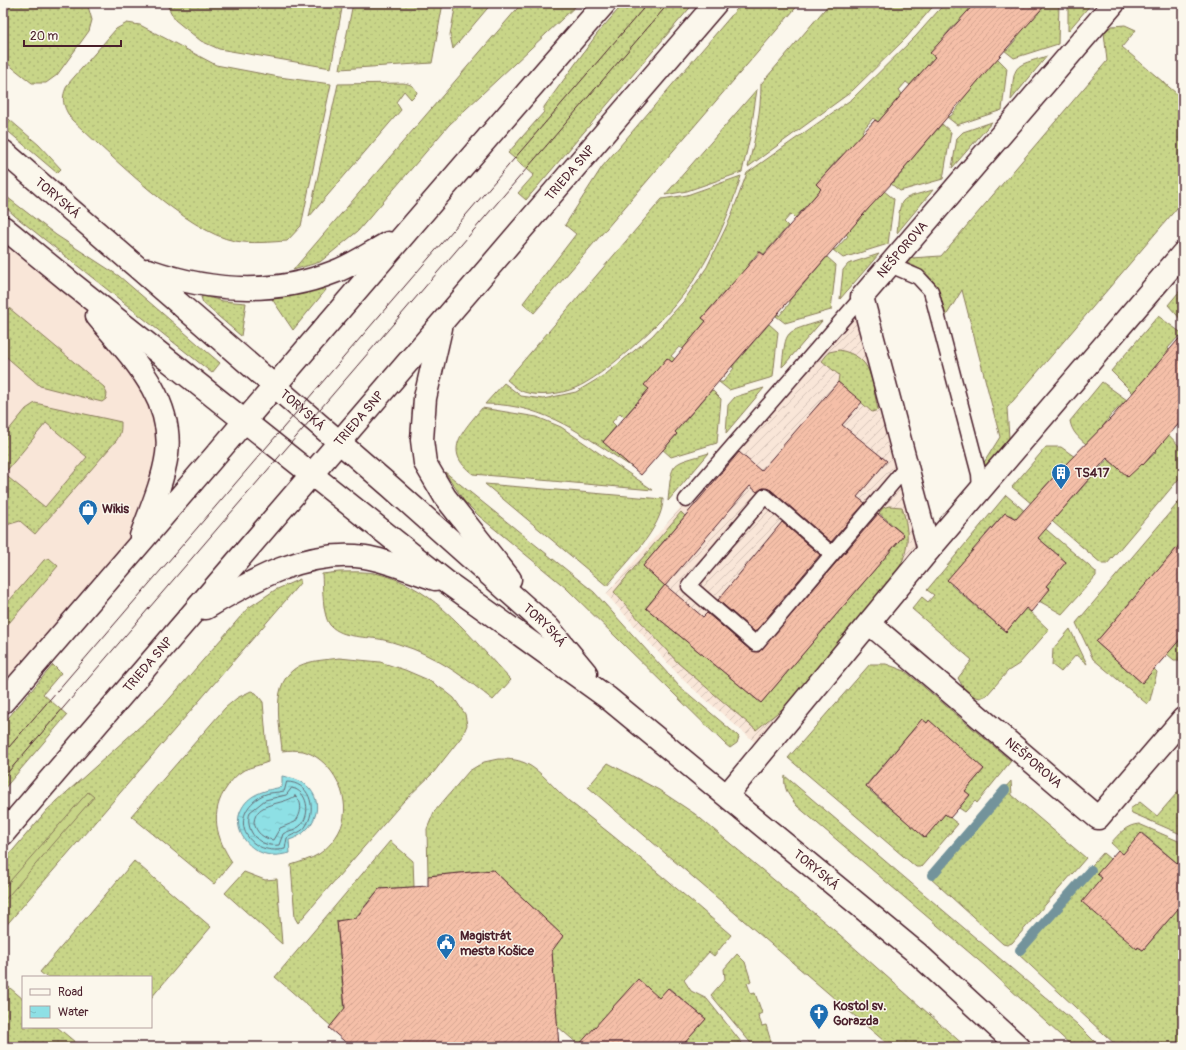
<svg xmlns="http://www.w3.org/2000/svg" width="1186" height="1050" viewBox="0 0 1186 1050" font-family="Pangolin,sans-serif">
  <style>
    .built { fill: #f9e6d8 }
    .industrial { fill: url(#industrial-furrows) }
    .grass { fill: url(#grass-dots); stroke: #897a5a; fill-rule: evenodd }
    .garden { fill: #c8d588; stroke: #897a5a }
    .water { fill: url(#water-ripples); stroke: #73939b }
    .lines { fill: none; stroke-linecap: round; stroke-linejoin: round }
    .shore { stroke: #656c75; stroke-width: 1 }
    .stream { stroke: #73939b; stroke-width: 10 }
    .building { fill: url(#building-hatch); stroke: #4a1f2b }
    .service-casing { stroke: #4a1f2b; stroke-width: 17 }
    .minor-casing { stroke: #4a1f2b; stroke-width: 25 }
    .tertiary-casing { stroke: #4a1f2b; stroke-width: 25 }
    .service { stroke: #fbf7ec; stroke-width: 14 }
    .minor { stroke: #fbf7ec; stroke-width: 22 }
    .tertiary { stroke: #fbf7ec; stroke-width: 22 }
    .tram { stroke: #4a1f2b; stroke-width: 1 }
    .labels { text-anchor: middle; dominant-baseline: central; stroke-width: 3; stroke-linejoin: round; paint-order: stroke }
    .street-label { font-size: 13px; fill: #4a1f2b; stroke: #fbf7ec }
    .poi-label { font-size: 13px; font-weight: bold; fill: #4a1f2b; stroke: #fbf7ec; text-anchor: start }
  </style>
  <defs>
    <pattern id="industrial-furrows" width="10" height="10" patternUnits="userSpaceOnUse"><rect width="10" height="10" fill="#f9e6d8"/><path d="M-1 1l2-2M0 10L10 0M9 11l2-2" fill="none" stroke="#d7c5ba"/></pattern>
    <pattern id="grass-dots" width="8" height="8" patternUnits="userSpaceOnUse"><rect width="8" height="8" fill="#c8d588"/><path d="M2 2h.1M6 6h.1" fill="none" stroke="#adb676" stroke-width="1.8" stroke-linecap="round"/></pattern>
    <pattern id="water-ripples" width="26" height="14" patternUnits="userSpaceOnUse"><rect width="26" height="14" fill="#8ee0e5"/><path d="M2 4q2-2 4 0t4 0M15 11q2-2 4 0t4 0" fill="none" stroke="#7cc0c5"/></pattern>
    <pattern id="building-hatch" width="6" height="6" patternUnits="userSpaceOnUse"><rect width="6" height="6" fill="#f5bfa8"/><path d="M-1 1l2-2M0 6l6-6M5 7l2-2" fill="none" stroke="#d4a491"/></pattern>
  </defs>
  <rect width="100%" height="100%" fill="#fbf7ec"/>
  <filter id="ink" filterUnits="userSpaceOnUse"><feTurbulence type="fractalNoise" baseFrequency=".025" numOctaves="2"/><feDisplacementMap in="SourceGraphic" scale="8" xChannelSelector="R" yChannelSelector="G"/><feConvolveMatrix kernelMatrix="1 2 1 2 8 2 1 2 1" color-interpolation-filters="sRGB"/></filter>
  <g filter="url(#ink)">
    <path class="built" d="M3,227L70,282L163,413L148,518L3,702Z"/>
    <path class="industrial" d="M862,297L929,550L764,750L683,680L606,594Z"/>
    <path class="grass" d="M3,3H87L92,20L89,31L57,75L46,83H32L3,60Z
      M166,3H343L331,68L219,49L201,41L175,20Z
      M353,3H443L432,63L340,69Z
      M456,3H492L453,49L450,35Z
      M522,3H579L449,125L358,231L320,262L293,270Z
      M624,3H694L526,200L518,193L534,175L508,153L544,112V107L597,34Z
      M742,3H800L534,313L523,303L576,234L565,225L602,167Z
      M830,3H936L906,38L851,92L748,167C755,140 761,112 761,84Z
      M945,3H978L953,26L931,53L935,57L910,85L906,82L899,90L902,94L878,122L873,118L862,131L866,136L839,158L816,184L821,189L795,218L791,214L784,222L788,226L764,254L759,251L748,265L752,269L725,291L702,318L706,321L683,349L679,347L671,356L675,359L672,362L667,358L649,389L624,417L620,413L612,422L616,426L604,441L601,440L635,469C585,437 547,404 485,404L504,383L521,396L543,399L576,392L606,374L652,336L683,302L707,267L730,219L747,173L852,99L916,36Z
      M1036,3H1059L1058,44L1014,58L1004,50L1005,49L1007,50L1018,37L1016,35L1038,9L1040,11L1035,4Z
      M1068,3H1092L1068,31Z
      M127,23L140,25L216,65L279,77L331,84L301,226L287,241C270,242 252,244 235,241C186,232 110,154 72,120C63,107 60,98 68,84L116,29Z
      M1125,25L1136,30L1122,47L1183,99V201L1007,408L1009,438L986,466L983,464L1000,437L962,290L946,316C939,288 936,275 907,263L911,258L941,256L1107,61L1104,32L1112,26Z
      M1047,56L1011,100C1015,63 1012,67 1047,56Z
      M997,58L1007,68L1002,110L957,125L947,117L951,116L962,102L961,101Z
      M403,83C410,84 415,86 417,93L411,99L404,91L396,102L401,110L309,217L338,84Z
      M757,89L750,137L742,172L687,191L665,195Z
      M3,114L39,145L61,169L57,173L3,127Z
      M992,122L952,168L957,138L963,132Z
      M942,124L951,132L943,179L900,191L890,183L894,182L905,169L904,168Z
      M741,176C728,219 708,265 679,300C659,325 603,377 575,388C561,394 539,397 524,392C518,390 512,384 507,380L662,199L687,195Z
      M933,190L897,233C901,195 897,200 933,190Z
      M884,191L894,199L888,244L843,258L833,250L836,249L848,236L846,234Z
      M3,194L56,235L119,276L220,363L212,373L15,216L3,205Z
      M879,254L840,299L843,270L848,264Z
      M827,257L836,265L831,310L785,323L776,316L778,314L779,316L790,303L789,301Z
      M323,285L326,290L293,330L272,299L300,294Z
      M1183,287V322L1168,305Z
      M203,296L223,301L246,303L241,336L203,303L201,297Z
      M3,303L104,387L107,394L106,399L102,402L94,400L40,386L3,354Z
      M1158,316L1183,334L1181,336H1179L1168,348L1169,351L1133,393L1111,371Z
      M822,321L785,364L782,367C786,328 784,333 822,321Z
      M769,324L778,332L773,377L729,390L719,382H723L734,368L732,367Z
      M839,350C874,357 871,380 878,410L872,412L838,382L839,375L822,361L829,352Z
      M1102,382L1127,400L1111,415L1092,441L1086,444C1078,437 1072,432 1070,421Z
      M764,388L726,433L728,405L735,397Z
      M712,390L721,399L717,443L671,457L661,448H665L677,434L675,432Z
      M35,403L121,422C121,430 121,434 116,441L35,534L20,521L3,526V437L26,409ZM46,423L87,457L45,507L4,474Z
      M482,408L537,417L561,427L653,490L473,474C441,451 464,430 482,408Z
      M1165,431L1183,450V474L1107,564H1102L1012,487L1046,447H1061L1075,457L1064,470L1062,468L1038,494L1060,512L1108,459L1128,476L1139,461L1143,465L1156,452L1151,447Z
      M709,453L668,501C672,459 670,465 709,453Z
      M445,472L594,592L679,686L737,735L739,737L737,743L730,748L725,744L566,588L479,516L464,501Z
      M485,484L663,499C663,528 625,564 607,586Z
      M1006,495L1096,572V576L1062,614L1039,601L1050,589L1046,586L1066,562L1011,515L1010,516L1005,513L985,535L990,539L951,585L1006,632L1026,608L1049,630L1019,664L1008,671L987,695L980,698L973,696L964,689L958,678L972,660L912,609L922,597L928,602L934,595L927,590Z
      M1183,497V541L1096,642L1142,683L1154,669L1157,672L1150,700L1147,704L1093,659L1076,623Z
      M889,506L902,507C910,535 910,551 894,577L787,705L756,730L678,663L614,592L681,512L685,516L643,566L665,585L646,608L761,703L904,535L879,513L883,508Z
      M49,558L58,566L3,630V608L44,560Z
      M339,572C352,572 366,571 379,574C436,587 472,640 511,680L493,700C468,680 443,661 413,649C404,646 394,642 384,640C367,636 343,639 330,625C322,615 323,587 322,574Z
      M300,579V583L286,600L3,929V862L47,810L165,704L248,608L275,590Z
      M1070,629L1087,664L1076,655L1061,672L1052,665L1053,649Z
      M1183,636V660H1174L1167,654Z
      M339,658L380,662L405,670L426,679L444,690L454,698L465,714L467,725L463,735L434,772L403,802L298,923L295,918L291,865C300,862 311,859 319,854C331,846 343,830 344,816C348,790 329,758 303,751C296,750 289,750 282,751C280,723 269,682 299,666C311,660 327,660 339,658Z
      M870,664H886L905,671L1011,761L977,803L975,801L965,812L959,808L970,795L965,791L984,769L929,721L927,723L922,719L866,785L871,789L870,791L925,837L945,814L958,824L921,867H916L788,758Z
      M53,665L61,673L43,694L67,715L3,790V724Z
      M251,691L256,693L263,702L268,762C260,765 251,767 244,770C237,774 231,781 227,787C209,812 216,838 232,862L214,884L131,816L225,708L237,698Z
      M498,759C507,759 516,759 525,763C542,771 554,789 569,801C624,844 678,889 731,935L714,956L709,952L684,980L691,991L707,999L745,1047H681L706,1019L669,988L659,998L579,1045L557,1026L551,940L556,934L561,939L563,936L493,870L428,876L427,829L434,812L469,771L484,762Z
      M608,763L659,790L695,814L840,935L966,1047H891L588,787Z
      M785,776L1077,1024L1100,1047H1073L984,965L797,806C789,796 783,789 785,776Z
      M1011,781L1012,795L1086,858L1012,943L1007,945L1003,944L930,878V874Z
      M1183,786V835L1132,813L1130,809L1140,802L1157,816Z
      M1139,824L1183,843V868L1142,833L1123,854L1111,843C1119,834 1126,825 1139,824Z
      M390,841L413,861L414,887L379,889L350,924L343,926L342,920L337,921L346,1026L333,1023L331,1026L275,977Z
      M1103,853L1110,859L1102,878L1137,949L1138,947L1143,950L1162,928L1158,924L1183,903V1047H1118L1017,953V949Z
      M134,861L211,927L151,998V977H46L40,972Z
      M244,872L265,880L277,879L282,944L225,893Z
      M737,954L745,962L751,981L747,983L751,994L755,993L762,1013L758,1015L762,1026L766,1025L772,1045L769,1047H754L711,995L725,979L724,969Z
      M3,982L23,999V1027H57L81,1047H3Z"/>
    <path class="garden" d="M88,792L94,797L3,902V889Z"/>
    <path class="water" d="M282,776C292,778 303,780 310,789C326,808 311,834 289,840L290,853C284,854 277,856 272,855C250,854 230,829 242,808C250,793 267,790 282,787Z"/>
    <g class="lines">
      <path class="shore" d="M287,782C309,782 317,807 307,824C303,833 294,833 287,838L285,849C246,857 226,815 263,795C269,792 277,793 284,791Z
        M292,788C308,791 311,814 301,825C296,830 289,830 283,834L279,845C260,848 244,832 250,812L265,800L286,795Z
        M295,796C304,802 301,815 295,822L280,828L273,840C263,838 256,833 254,822C256,801 282,806 295,796Z"/>
      <path class="stream" d="M932,875L1005,790
        M1020,950L1091,870"/>
    </g>
    <path class="building" d="M975,3H1047L984,74L904,168L905,169L869,208L675,432L677,434L641,475L603,442L649,389L644,385L667,358L672,362L706,321L702,318L760,252L764,255L821,189L816,184L875,120L878,122L910,85L935,57L930,53Z
      M1183,334V419L1143,465L1142,464L1128,477L1107,458L1038,538L1066,562L1046,586L1050,589L1031,612L1026,608L1006,632L947,580L1005,513L1016,519L1062,468L1112,417Z
      M838,382L862,402L842,425L887,461L857,497L865,503L831,542L771,490L763,488L757,492L750,486L665,586L643,566L739,452L761,471Z
      M878,514L904,535L761,703L646,608L665,585L703,617L707,613L750,650L759,652Z
      M782,522L820,555L755,632L718,600Z
      M1183,541V636L1142,683L1096,642Z
      M922,719L927,723L929,720L984,769L965,791L970,795L950,818L945,814L925,838L866,786Z
      M1141,833L1183,868V903L1143,950L1138,947L1137,949L1082,902L1102,878L1097,874L1118,850L1123,854Z
      M493,870L563,936L552,951L559,1047H351L329,1028L345,1008L337,921L356,918L379,889L428,886V876Z
      M638,979L659,998L668,988L706,1019L681,1047H577Z"/>
    <g class="lines">
      <defs>
        <path id="service" d="M890,265L918,277L931,291L979,474L980,491
          M686,500L862,297
          M832,554L765,496L689,586L756,644L907,466"/>
        <g id="minor">
          <path id="s1" d="M929,550L862,297L1114,3"/>
          <path id="s2" d="M869,623L1098,818L1183,719"/>
          <path d="M727,795L929,550L1183,253"/>
        </g>
        <g id="tertiary">
          <path id="s3" d="M3,151L391,487L548,627L586,673"/>
          <path id="s4" d="M3,227L70,282L448,583L608,698L918,954L1019,1047"/>
          <path d="M148,270C208,291 273,296 334,272C353,265 370,253 388,243"/>
          <path d="M97,316C129,355 174,397 167,454C163,482 151,509 141,536"/>
          <path d="M441,328L425,398L422,440L425,463L445,497L510,579"/>
          <path d="M206,608C254,579 307,549 365,557C386,560 414,572 435,579"/>
          <path d="M3,702C205,470 402,234 605,3"/>
          <path id="s5" d="M3,834L716,3"/>
        </g>
      </defs>
      <use href="#service" class="service-casing"/>
      <use href="#minor" class="minor-casing"/>
      <use href="#tertiary" class="tertiary-casing"/>
      <use href="#service" class="service"/>
      <use href="#minor" class="minor"/>
      <use href="#tertiary" class="tertiary"/>
      <path class="tram" d="M3,754L648,3
        M3,778L669,3"/>
    </g>
  </g>
  <defs>
    <symbol id="building-pin" viewBox="-11 -11 22 30"><path d="M0 17L-7.5 6A9.5 9.5 0 1 1 7.5 6Z" fill="#1f6fb2" stroke="#fbf7ec"/><path d="M-4-6H4V6H1V3H-1V6H-4ZM-2.5-4.3h1.7v1.8h-1.7ZM.8-4.3h1.7v1.8H.8ZM-2.5-1h1.7V.8h-1.7ZM.8-1h1.7V.8H.8Z" fill="#fff"/></symbol>
    <symbol id="shop-pin" viewBox="-11 -11 22 30"><path d="M0 17L-7.5 6A9.5 9.5 0 1 1 7.5 6Z" fill="#1f6fb2" stroke="#fbf7ec"/><path d="M-5-2.5h2.3a2.7 3.5 0 0 1 5.4 0H5L5.5 6h-11ZM-1.5-2.5h3a1.5 2.3 0 0 0-3 0Z" fill="#fff"/></symbol>
    <symbol id="civic-pin" viewBox="-11 -11 22 30"><path d="M0 17L-7.5 6A9.5 9.5 0 1 1 7.5 6Z" fill="#1f6fb2" stroke="#fbf7ec"/><path d="M-.6-6.5H3V-4.5H.6V-3L4-1V1h2V6H-6V1h2V-1L-.6-3ZM-1.2 2.5V6h2.4V2.5Z" fill="#fff"/></symbol>
    <symbol id="church-pin" viewBox="-11 -11 22 30"><path d="M0 17L-7.5 6A9.5 9.5 0 1 1 7.5 6Z" fill="#1f6fb2" stroke="#fbf7ec"/><path d="M-1.2-6h2.4v3.5h3.3v2.4h-3.3V6h-2.4V-.1h-3.3v-2.4h3.3Z" fill="#fff"/></symbol>
  </defs>
  <g fill-rule="evenodd">
    <use href="#building-pin" x="1050" y="462" width="22" height="30"/>
    <use href="#shop-pin" x="77" y="498" width="22" height="30"/>
    <use href="#civic-pin" x="435" y="932" width="22" height="30"/>
    <use href="#church-pin" x="808" y="1002" width="22" height="30"/>
  </g>
  <g class="labels">
    <g class="street-label">
      <text stroke="none"><textPath href="#s5" startOffset="871">TRIEDA SNP</textPath></text>
      <text stroke="none"><textPath href="#s3" startOffset="72">TORYSKÁ</textPath></text>
      <text stroke="none"><textPath href="#s1" startOffset="324">NEŠPOROVA</textPath></text>
      <text stroke="none"><textPath href="#s3" startOffset="396">TORYSKÁ</textPath></text>
      <text stroke="none"><textPath href="#s5" startOffset="547">TRIEDA SNP</textPath></text>
      <text stroke="none"><textPath href="#s3" startOffset="720">TORYSKÁ</textPath></text>
      <text stroke="none"><textPath href="#s5" startOffset="223">TRIEDA SNP</textPath></text>
      <text stroke="none"><textPath href="#s2" startOffset="216">NEŠPOROVA</textPath></text>
      <text stroke="none"><textPath href="#s4" startOffset="1037">TORYSKÁ</textPath></text>
    </g>
    <g class="poi-label">
      <text x="1075" y="473">TS417</text>
      <text x="102" y="509">Wikis</text>
      <text x="460" y="936">Magistrát<tspan x="460" dy="15">mesta Košice</tspan></text>
      <text x="833" y="1006">Kostol sv.<tspan x="833" dy="15">Gorazda</tspan></text>
    </g>
  </g>
  <rect width="1186" height="1050" fill="none" stroke="#fbf7ec" stroke-width="16"/>
  <rect x="8" y="8" width="1170" height="1034" fill="none" stroke="#4a1f2b" stroke-width="1.5" filter="url(#ink)"/>
  <rect x="22" y="976" width="130" height="52" fill="#fbf7ec" stroke="#b4a19f"/>
  <rect x="30" y="989" width="20" height="6" fill="#fbf7ec" stroke="#b4a19f"/>
  <text x="58" y="996" font-size="12" fill="#4a1f2b">Road</text>
  <rect x="30" y="1006" width="20" height="12" fill="url(#water-ripples)" stroke="#b4a19f"/>
  <text x="58" y="1016" font-size="12" fill="#4a1f2b">Water</text>
  <path d="M24 40v6h97v-6" fill="none" stroke="#4a1f2b" stroke-width="2"/>
  <text x="30" y="40" font-size="12" fill="#4a1f2b" stroke="#fbf7ec" stroke-width="3" paint-order="stroke">20 m</text>
</svg>
